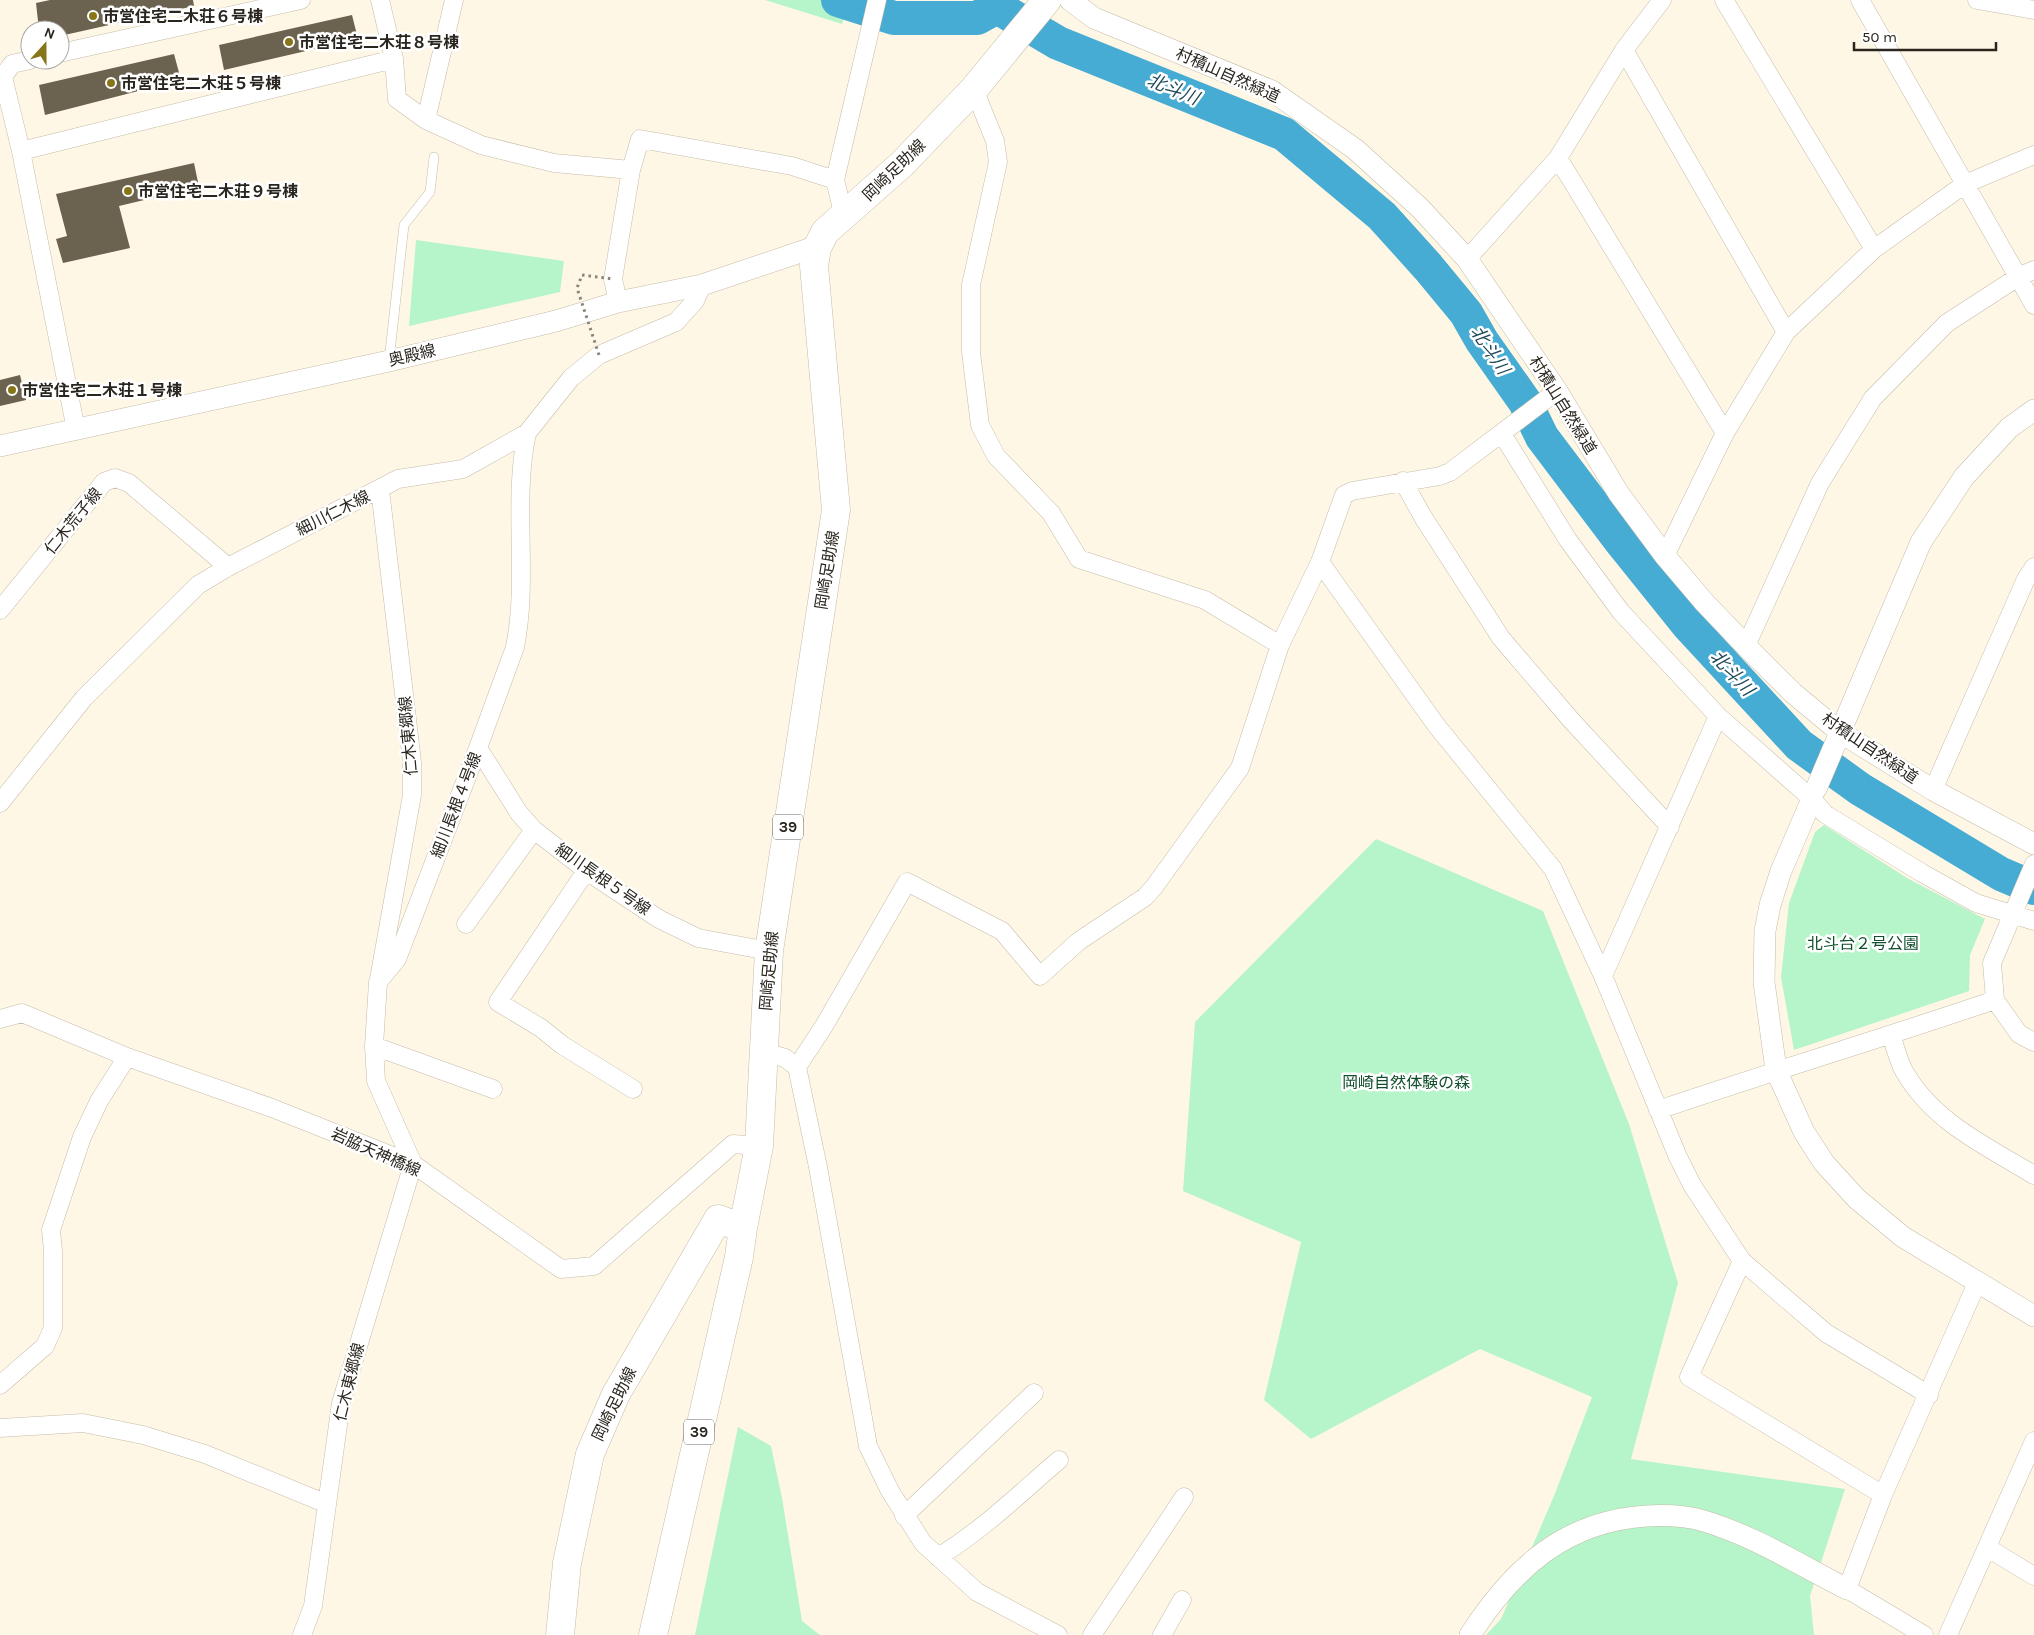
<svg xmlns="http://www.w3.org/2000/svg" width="2034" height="1635" viewBox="0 0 2034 1635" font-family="Karla,'Noto Sans JP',sans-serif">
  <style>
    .green { fill: #b6f4ca }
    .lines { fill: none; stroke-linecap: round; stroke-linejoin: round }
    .river { stroke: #46acd4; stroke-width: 34 }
    .building { fill: #6b6250 }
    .service-casing { stroke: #c5bca8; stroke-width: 10 }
    .minor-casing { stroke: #c5bca8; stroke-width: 19 }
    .tertiary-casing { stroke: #c5bca8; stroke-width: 22 }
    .primary-casing { stroke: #c5bca8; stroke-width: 29 }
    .service { stroke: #fff; stroke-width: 9 }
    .minor { stroke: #fff; stroke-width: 18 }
    .tertiary { stroke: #fff; stroke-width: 21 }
    .primary { stroke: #fff; stroke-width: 28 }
    .path-bridge { stroke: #8a8479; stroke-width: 3; stroke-dasharray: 2.5 4; stroke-linecap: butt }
    .poi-dot { fill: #877619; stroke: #fff; stroke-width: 2 }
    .labels { text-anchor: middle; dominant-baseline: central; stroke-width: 5; stroke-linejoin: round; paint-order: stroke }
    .shield { fill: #fff; stroke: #6a6762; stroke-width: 1 }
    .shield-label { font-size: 15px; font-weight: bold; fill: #2a261f }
    .poi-label { font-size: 16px; font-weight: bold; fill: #2a261f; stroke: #fff; text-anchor: start }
    .street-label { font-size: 16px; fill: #2a261f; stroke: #fff }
    .park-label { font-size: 16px; fill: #124f2d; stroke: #fff }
    .water-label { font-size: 18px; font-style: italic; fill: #1f4a5b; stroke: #fff }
  </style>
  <rect width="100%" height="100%" fill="#fff7e6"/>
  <path class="green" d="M765,0H850L842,24Z
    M416,240L564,261L560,292L409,326Z
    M1824,825L1907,878L1985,919L1970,955L1969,991L1794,1050L1781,977L1789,903L1815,832Z
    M1376,839L1543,911L1629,1124L1678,1283L1631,1459L1845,1489L1810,1596L1814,1635H1486L1501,1619L1554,1496L1592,1397L1480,1349L1311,1439L1264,1400L1301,1242L1183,1191L1195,1022Z
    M738,1427L771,1446L782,1498L802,1621L820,1635H695Z"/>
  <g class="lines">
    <path class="river" d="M838,0L894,18H977L997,7L1058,43L1284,134L1382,216L1428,267L1466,313L1482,341L1525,402L1542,437L1619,539L1689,626L1799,745L1860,789L2001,874L2034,888"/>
  </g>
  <path class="building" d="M50,0H193L194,6L60,36V30H39L36,3Z
    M352,15L358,39L224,70L219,45Z
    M174,54L181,80L45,115L39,85Z
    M194,163L199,187L119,206L130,248L63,263L56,239L67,236L56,194Z
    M20,375L26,400L0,406V380Z"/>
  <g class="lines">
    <defs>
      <path id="service" d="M389,361L404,225L430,192L434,157"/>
      <path id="minor" d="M380,0L394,59L397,99L426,120L481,145L554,163L631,170
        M1724,0L1874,249
        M1860,0L2034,305
        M1977,0L2034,10
        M1624,50L1786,332
        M60,53L301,0
        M30,60L12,64L3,77L21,151L76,430
        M974,89L995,141L998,162L971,285V352L980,425L996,456L1051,513L1079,559L1205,600L1280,645
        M426,120L454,0
        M21,151L394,59
        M1558,158L1725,433
        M844,217L835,180L877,0
        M1467,259L1558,158L1624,50L1662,0
        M618,302L613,279L631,170L640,139L792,166L835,180
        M1502,434L1568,540L1621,612L1718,716L1812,799L1825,814L1922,873L1976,903L2034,921
        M1403,481L1423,517L1501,638L1571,720L1670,827
        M1665,556L1725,433L1786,332L1874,249L1965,184L2034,155
        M1320,562L1436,725L1553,869L1603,976L1678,1157L1692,1185L1742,1261L1826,1333L1929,1395
        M0,610L104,482L115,478L129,483L228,567
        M1746,646L1820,483L1873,398L1947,323L2018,277L2034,270
        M478,748L519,813L534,830L591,874L659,919L698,938L769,951
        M1933,790L2026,579L2034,567
        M0,803L84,698L198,585L228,567L398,479L463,469L527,433L571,378L599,355L676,322L695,301L702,285
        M2034,864L1992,963L1995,1000L2019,1034L2034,1042
        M586,871L498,1002L541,1028L562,1045L633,1089
        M466,924L534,830
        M1603,976L1718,716
        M379,979L412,795V762L380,489
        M0,1019L22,1013L127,1057L272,1108L413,1164L561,1269L594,1266L733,1144L759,1146
        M1891,1035C1895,1046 1898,1060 1904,1071C1933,1122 1986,1146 2034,1175
        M374,1046L493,1089
        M764,1052L785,1058L797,1067L818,1167L868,1446L890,1491L923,1543L977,1592L1058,1635
        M797,1067L824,1026L907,882L1002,931L1040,976L1079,941L1145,897L1154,887L1240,768L1280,645L1320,562L1344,495L1352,491L1440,476L1450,472L1557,391
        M1658,1110C1770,1072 1883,1038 1995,1000
        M413,1164L376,1081L374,1046L378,982L397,959L478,748L515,647C529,577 512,502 527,433
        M1742,1261L1689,1377L1883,1495
        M0,1385L45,1346L53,1328V1251L51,1230L82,1137L99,1101L127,1057
        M0,1428L83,1423L143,1435L205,1454L327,1504
        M904,1516L1034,1393
        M1988,1548L2034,1576
        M938,1557C983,1530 1019,1494 1059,1460
        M302,1635L313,1606L341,1403L413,1164
        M1092,1635L1184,1497
        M1162,1635L1182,1600
        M1924,1635L1847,1589L1883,1495L1977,1283
        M1948,1635L2034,1441"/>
      <path id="tertiary" d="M1070,0L1094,18L1272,91L1355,149L1420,208L1467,259L1557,391L1619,494L1665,556L1704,602L1746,646L1793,693L1840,732L1933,790L2034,844
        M0,446L389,361L556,321L618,302L702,285L818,246
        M1816,789L1921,542L1964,477L2009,428L2034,410
        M1812,799L1781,871L1770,905L1765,931L1764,982L1776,1070L1804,1132L1824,1163L1857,1199L1903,1237L2034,1316
        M1470,1635C1513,1568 1565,1521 1647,1516C1665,1515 1687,1516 1704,1521C1754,1536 1800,1565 1847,1589"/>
      <path id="primary" d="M560,1635L567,1563L590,1454L616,1394L718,1219L743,1228L759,1146L769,951L836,510L814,266L817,248L825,232L902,164L974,89L1047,0
        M653,1635L739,1257L743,1228"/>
    </defs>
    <use href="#service" class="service-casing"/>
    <use href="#minor" class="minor-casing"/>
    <use href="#tertiary" class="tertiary-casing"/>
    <use href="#primary" class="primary-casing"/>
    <use href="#service" class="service"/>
    <use href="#minor" class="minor"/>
    <use href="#tertiary" class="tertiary"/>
    <use href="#primary" class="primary"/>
    <path class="path-bridge" d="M599,355L577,288L582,275L613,279"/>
  </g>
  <g class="poi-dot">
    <circle cx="93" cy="16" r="5"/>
    <circle cx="289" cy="42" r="5"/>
    <circle cx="111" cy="83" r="5"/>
    <circle cx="128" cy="191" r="5"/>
    <circle cx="12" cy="390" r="5"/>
  </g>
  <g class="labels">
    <g class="shield">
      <rect x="773" y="814.5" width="30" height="25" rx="4"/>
      <rect x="684" y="1419.5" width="30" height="25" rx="4"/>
    </g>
    <g class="shield-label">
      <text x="788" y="827">39</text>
      <text x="699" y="1432">39</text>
    </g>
    <g class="poi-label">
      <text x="103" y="16">市営住宅二木荘６号棟</text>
      <text x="299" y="42">市営住宅二木荘８号棟</text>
      <text x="121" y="83">市営住宅二木荘５号棟</text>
      <text x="138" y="191">市営住宅二木荘９号棟</text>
      <text x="22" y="390">市営住宅二木荘１号棟</text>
    </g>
    <g class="street-label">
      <text transform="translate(1228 75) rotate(24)">村積山自然緑道</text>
      <text transform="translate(894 170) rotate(-44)">岡崎足助線</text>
      <text transform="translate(412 355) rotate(-13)">奥殿線</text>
      <text transform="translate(1563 405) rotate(58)">村積山自然緑道</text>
      <text transform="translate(333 513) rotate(-27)">細川仁木線</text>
      <text transform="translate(73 521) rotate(-51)">仁木荒子線</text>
      <text transform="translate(827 570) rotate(-81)">岡崎足助線</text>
      <text transform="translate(408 736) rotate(-95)">仁木東郷線</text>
      <text transform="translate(1870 748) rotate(34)">村積山自然緑道</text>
      <text transform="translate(456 805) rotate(-69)">細川長根４号線</text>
      <text transform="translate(603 879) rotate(35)">細川長根５号線</text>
      <text transform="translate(769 971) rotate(-85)">岡崎足助線</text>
      <text transform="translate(376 1152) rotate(24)">岩脇天神橋線</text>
      <text transform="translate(349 1382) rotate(-76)">仁木東郷線</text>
      <text transform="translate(614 1404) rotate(-64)">岡崎足助線</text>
    </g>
    <g class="park-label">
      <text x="1863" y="943">北斗台２号公園</text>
      <text x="1406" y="1082">岡崎自然体験の森</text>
    </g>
    <g class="water-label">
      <text transform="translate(1173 89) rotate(22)">北斗川</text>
      <text transform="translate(1490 350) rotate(56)">北斗川</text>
      <text transform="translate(1732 673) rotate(47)">北斗川</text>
    </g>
  </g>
  <g transform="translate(45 45) rotate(21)"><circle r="24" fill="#ffffff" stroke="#aaa8a5"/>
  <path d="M0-4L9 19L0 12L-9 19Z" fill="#877619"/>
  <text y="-8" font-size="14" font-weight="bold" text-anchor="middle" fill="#2a261f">N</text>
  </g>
  <path d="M1854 42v8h142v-8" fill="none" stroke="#2a261f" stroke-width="2.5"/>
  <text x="1862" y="42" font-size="15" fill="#2a261f" stroke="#ffffff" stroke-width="4" paint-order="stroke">50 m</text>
</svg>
